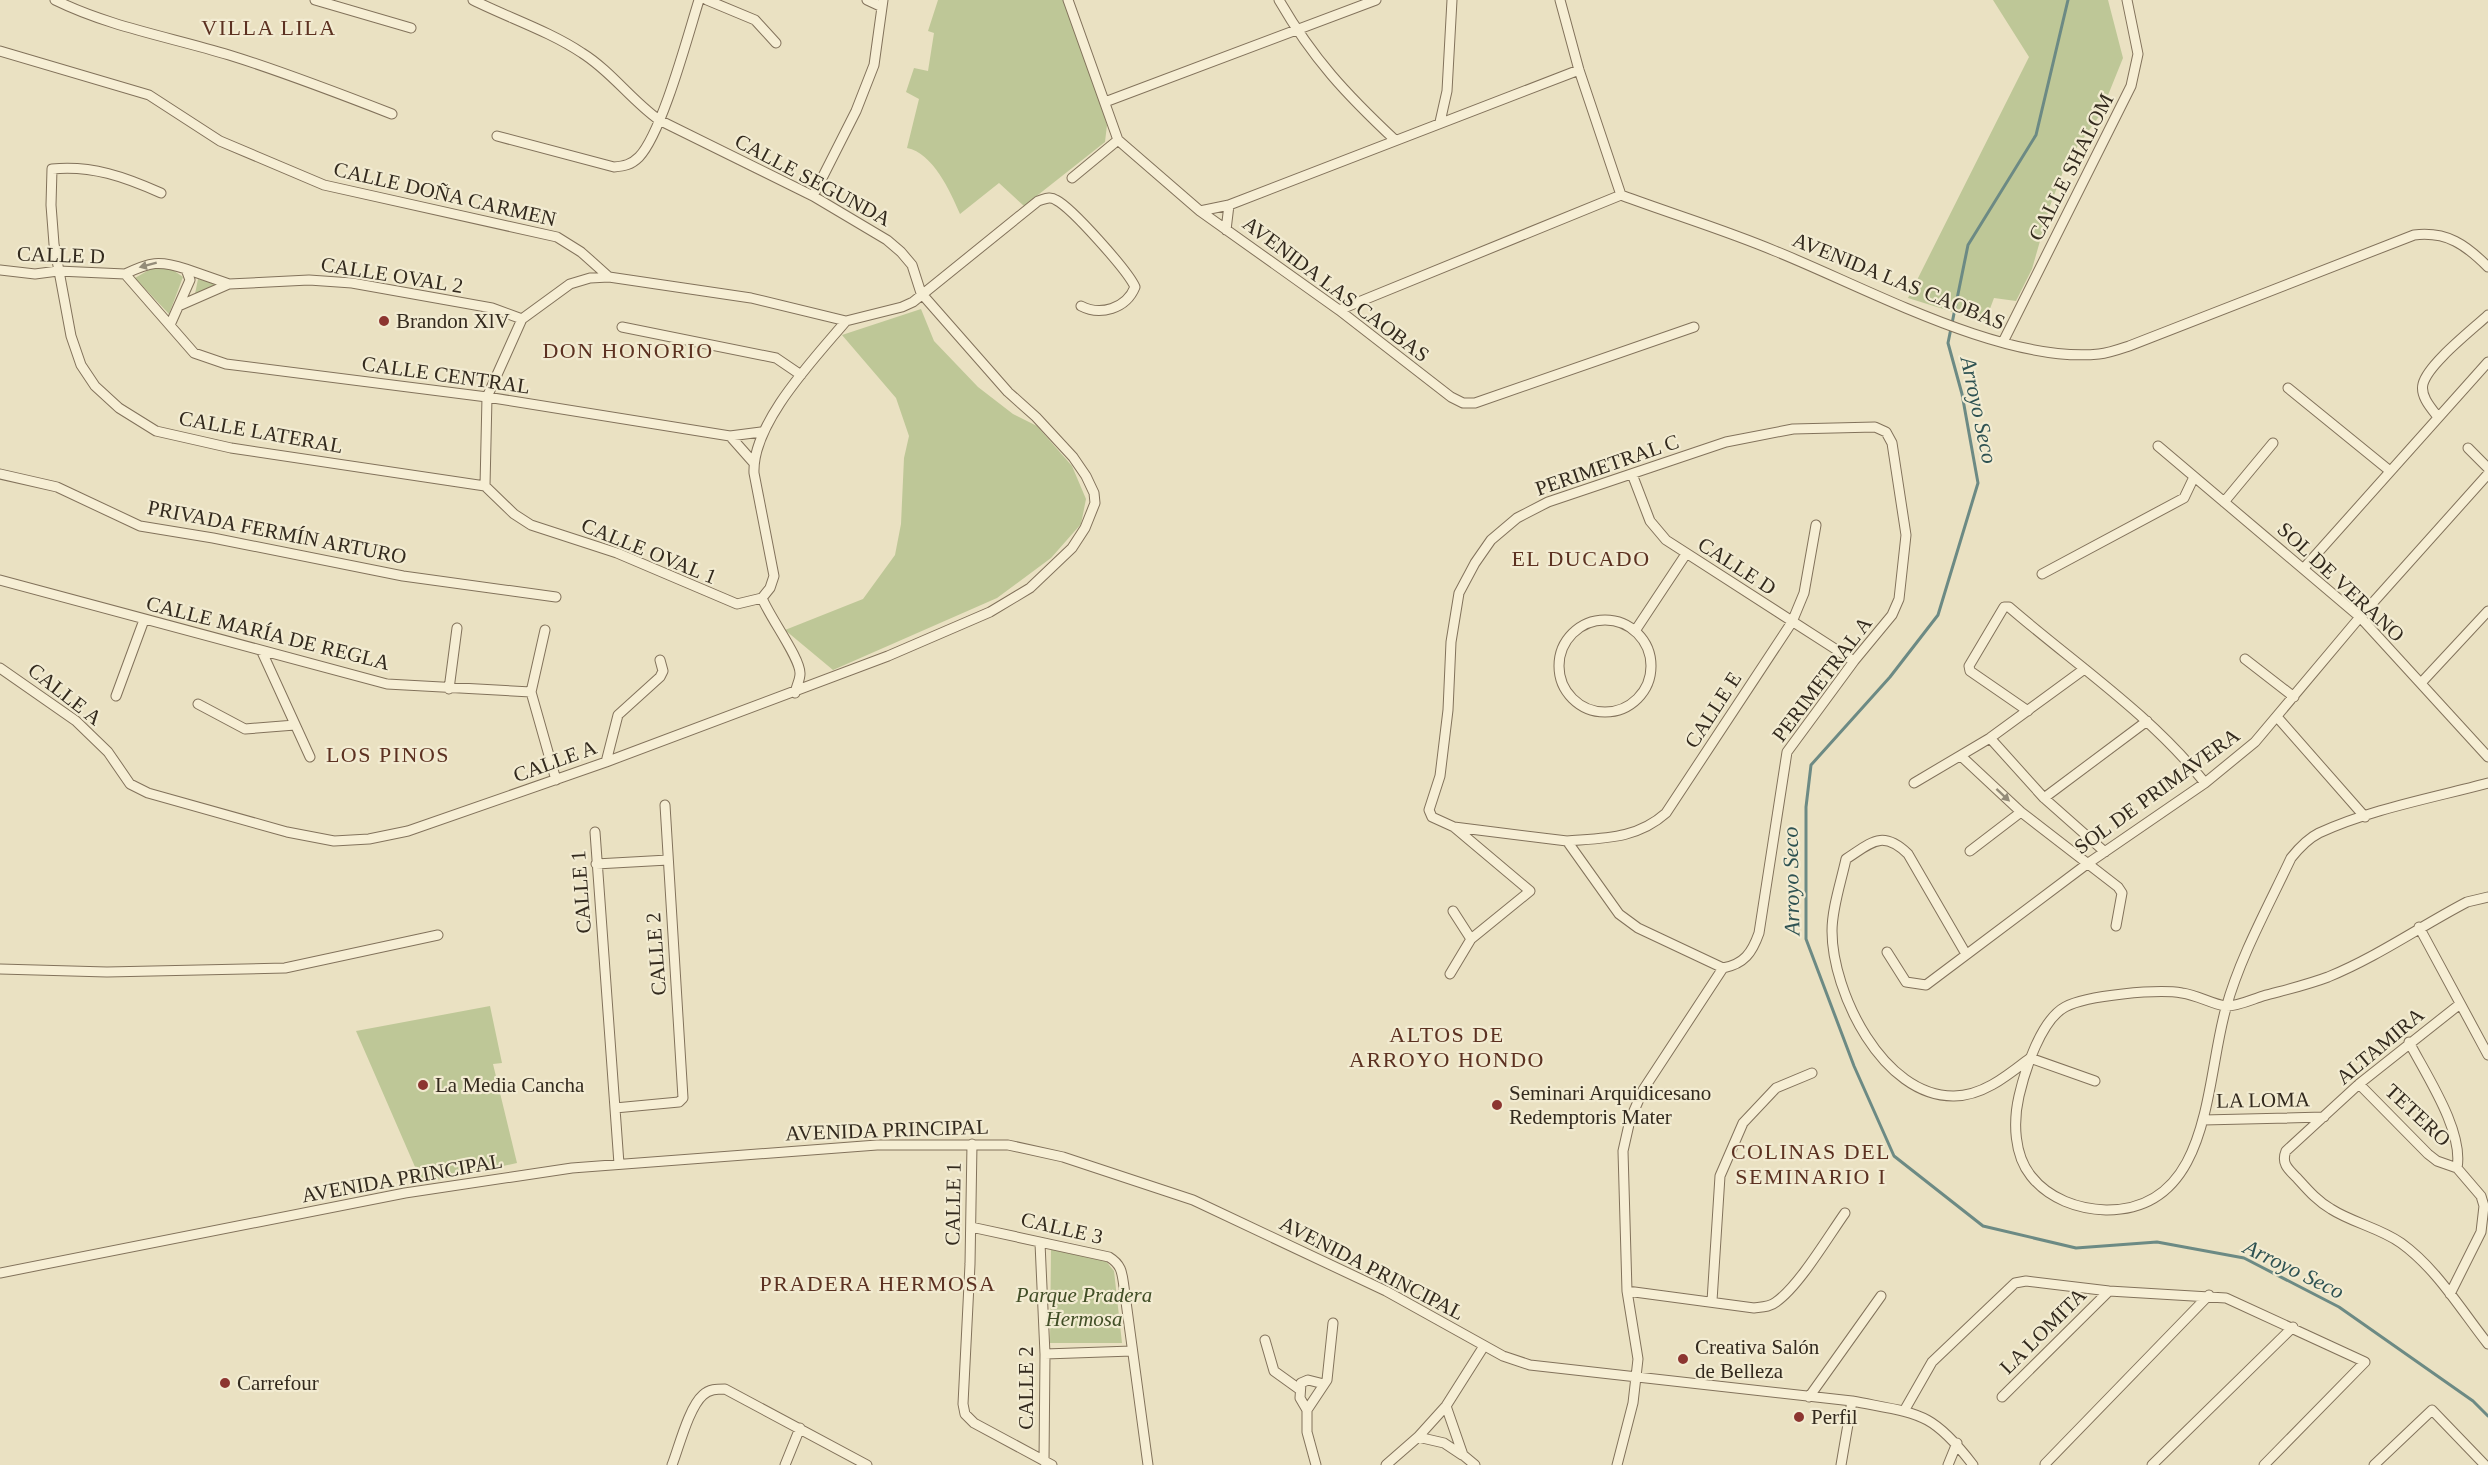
<svg xmlns="http://www.w3.org/2000/svg" width="2488" height="1465" viewBox="0 0 2488 1465" font-family="'Times New Roman',serif">
  <style>
    .green { fill: #bec797 }
    .lines { fill: none; stroke-linecap: round; stroke-linejoin: round }
    .stream { stroke: #6c8a84; stroke-width: 3 }
    .minor-casing { stroke: #82725b; stroke-width: 11 }
    .minor { stroke: #f6eed4; stroke-width: 9 }
    .oneway { fill: #948c79 }
    .poi-dot { fill: #8c3530; stroke: #f2ebd1; stroke-width: 2 }
    .labels { text-anchor: middle; dominant-baseline: central; stroke-width: 4.5; stroke-linejoin: round; paint-order: stroke }
    .street-label { font-size: 21px; fill: #332a1e; stroke: #f2ebd1 }
    .poi-label { font-size: 21px; fill: #332a1e; stroke: #f2ebd1; text-anchor: start }
    .park-label { font-size: 21px; font-style: italic; fill: #414e26; stroke: #f2ebd1 }
    .neighbourhood-label { font-size: 22px; letter-spacing: 1.5px; fill: #5c3121; stroke: #f2ebd1 }
    .water-label { font-size: 22px; font-style: italic; fill: #2e5252; stroke: #f2ebd1 }
  </style>
  <rect width="100%" height="100%" fill="#eae1c2"/>
  <path class="green" d="M938,0H1067L1107,125L1105,142L1024,206L999,183L960,214C950,191 933,153 907,148L919,99L906,92L914,68L928,71L934,33L928,31Z
    M1993,0H2108L2123,58L2100,115L2067,161L2050,206L2032,269L2016,301L1994,298L1985,322L1908,298L2029,57Z
    M154,267L170,268L183,277L169,314L135,278Z
    M198,279L222,285L195,294Z
    M921,309L934,341L978,387L1013,414L1037,426L1072,466L1086,499L1081,524L1051,558L997,598L833,670L785,630L863,599L895,555L901,524L904,458L909,436L896,398L842,335Z
    M490,1006L502,1063L493,1064L517,1163L422,1183L356,1031Z
    M1051,1249L1105,1260L1114,1271L1122,1343H1050Z"/>
  <g class="lines">
    <path class="stream" d="M2068,0L2036,135L1968,245L1948,343L1962,394L1978,483L1938,615L1890,677L1811,765L1806,807V939L1854,1066L1894,1156L1983,1226L2076,1248L2157,1242L2244,1258L2339,1307L2473,1401L2488,1416"/>
    <defs>
      <path id="minor" d="M55,0C110,27 170,37 229,55C284,72 338,93 392,114
        M315,0L411,28
        M707,0L755,20L776,43
        M867,0L882,7
        M1068,0L1118,140L1200,211L1339,310L1451,397L1463,403H1475L1694,327
        M1279,0C1313,59 1346,94 1395,140
        M1560,0L1579,70L1621,195C1672,214 1725,230 1775,251C1865,287 2003,364 2099,354C2109,353 2120,349 2129,346L2414,235C2447,231 2466,245 2488,267
        M0,51L149,95L220,141L324,185L557,237L581,252L609,277
        M1105,102L1376,0
        M1440,122L1447,91L1452,0
        M497,136L614,167C624,166 631,165 639,157C662,133 688,35 699,0
        M1072,178L1118,140
        M161,193C125,177 92,165 52,169L51,205L54,244L71,336L81,365L95,386L119,408L156,431L231,448L485,486
        M813,196L856,111L874,65L883,0
        M1200,211L1229,205L1579,70
        M1226,230L1229,205
        M186,269L229,284L309,280L352,283L492,308L522,319
        M0,270L35,274L58,271L125,274L194,353L226,364L487,397L730,436L761,432
        M125,274C150,262 159,260 186,269L190,280L170,325
        M181,305L229,284
        M1339,310L1621,195
        M846,321L902,307L913,302L1038,201C1045,199 1050,196 1056,200C1072,208 1128,271 1135,287C1126,309 1100,316 1081,306
        M622,327L776,358L801,375
        M2003,342L2131,86L2138,54L2127,0
        M2288,388L2390,471
        M2438,417C2431,408 2420,396 2423,384C2428,364 2472,330 2488,315
        M1875,427L1886,432L1892,443L1906,535L1899,599L1892,615L1854,661L1787,752L1759,933C1752,953 1744,964 1723,968L1638,928L1619,914L1567,841L1454,827L1432,817L1429,810L1440,776L1448,710L1451,642L1459,593L1475,563L1491,540L1517,518L1548,502L1726,442L1793,429Z
        M730,436L753,462
        M2158,446L2360,617L2488,757
        M2468,448L2488,468
        M0,474L57,487L140,526L213,538L403,576L556,597
        M1632,474L1650,521L1666,540L1854,661
        M2224,502L2273,443
        M2304,568L2488,362
        M2042,574L2184,498L2194,477
        M0,580L387,684L531,692
        M762,598L770,588L774,576L754,473C752,423 815,358 846,321
        M1559 666a46 46 0 1 1 92 0a46 46 0 1 1-92 0Z
        M545,630L531,692L556,780
        M1635,631L1686,554
        M262,652L310,757
        M2245,659L2294,697
        M0,668L76,721L108,752L130,784L148,793L287,832L334,841L369,839L408,831L606,762L888,656L990,612L1030,588L1072,548L1085,528L1095,503L1094,493L1086,476L1073,457L1036,417L1008,392L921,293L912,265L901,252L887,240L813,196L659,120C631,100 611,71 582,53C549,31 509,18 473,0
        M2421,683L2488,611
        M449,689L457,628
        M795,693C796,687 800,680 800,674C801,659 770,618 762,598L737,604L617,553L531,525L514,514L485,486L487,397L522,319L570,284L590,278L609,277L751,298L846,321
        M116,696L144,620
        M198,704L245,729L295,725
        M2028,711L1970,671L1969,666L2004,607H2009C2075,664 2150,714 2205,783
        M2278,718L2365,817
        M1990,738L2044,798L2105,852
        M1961,756L2021,812L2118,887L2122,893L2116,926
        M606,762L618,715L660,677L663,671L660,660
        M1914,783L1990,738L2083,670
        M2488,783C2432,798 2371,809 2319,833C2307,839 2299,848 2291,858C2269,905 2240,957 2226,1008C2205,1080 2212,1211 2106,1210C2078,1209 2049,1199 2031,1176C2014,1155 2013,1122 2019,1096C2025,1070 2041,1020 2065,1007C2087,995 2158,989 2182,993C2197,995 2212,1004 2225,1006C2236,1007 2253,999 2263,996C2285,990 2307,985 2328,977C2377,957 2421,926 2467,902L2488,897
        M2044,798L2147,721
        M595,832L619,1164
        M1567,841C1604,838 1637,839 1666,813L1792,622L1804,593L1816,525
        M1970,851L2021,812
        M596,864L668,860
        M1453,911L1471,939
        M2419,927L2488,1055
        M1887,952L1906,982L1926,985L2087,864L2205,783L2255,742L2360,617L2488,474
        M1966,954L1908,854C1882,829 1871,843 1846,859C1841,882 1832,908 1832,931C1832,992 1883,1097 1954,1096C1983,1096 2008,1075 2030,1058
        M0,969L107,972L285,968L438,935
        M1450,974L1471,939L1530,891L1454,827
        M2460,1004L2359,1084L2286,1151C2281,1163 2288,1169 2297,1178C2307,1189 2317,1201 2331,1209C2353,1223 2380,1228 2401,1243C2437,1269 2461,1310 2488,1344
        M2409,1042C2426,1075 2464,1131 2457,1168
        M2030,1058L2095,1081
        M2359,1084L2428,1154L2437,1161L2457,1168L2481,1196L2484,1206L2481,1232L2450,1294
        M615,1108L679,1102L683,1098L665,805
        M2203,1120L2324,1117
        M972,1144L970,1264L963,1404L965,1414L974,1423L1052,1465
        M971,1227L1109,1257C1122,1265 1122,1273 1124,1287L1148,1465
        M1040,1243L1045,1354L1044,1461
        M0,1273L405,1193L572,1168L877,1145H1008L1063,1157L1193,1200L1386,1291L1503,1356L1530,1365L1852,1401C1918,1414 1931,1410 1973,1465
        M1627,1291L1754,1308C1762,1307 1770,1307 1776,1302C1799,1286 1828,1237 1845,1213
        M1712,1301L1720,1176L1743,1123L1776,1088L1812,1073
        M1265,1340L1274,1371L1299,1389
        M1045,1354L1132,1351
        M1809,1397L1881,1296
        M2002,1397L2109,1291
        M1446,1406L1463,1455L1475,1465
        M1307,1410L1300,1398L1301,1383L1308,1380L1324,1384
        M1904,1411L1932,1362L2015,1283L2026,1281L2109,1291L2226,1298L2365,1362L2264,1465
        M1418,1437L1444,1443L1462,1455
        M2045,1464L2209,1295
        M672,1465C679,1447 689,1407 703,1395C709,1389 717,1389 725,1389L867,1465
        M785,1465L800,1428
        M1316,1465L1307,1432V1410L1327,1380L1333,1323
        M1386,1465L1418,1437L1446,1406L1484,1346
        M1617,1465L1633,1403L1638,1359L1627,1291L1623,1151L1630,1120L1643,1090L1723,968
        M1841,1465L1852,1401
        M1948,1465L1957,1443
        M2152,1465L2293,1327
        M2374,1465L2432,1410L2485,1465"/>
    </defs>
    <use href="#minor" class="minor-casing"/>
    <use href="#minor" class="minor"/>
  </g>
  <defs><path id="oneway-solid" d="M-6-.8H1V-3.2L6.5 0L1 3.2V.8H-6Z" transform="scale(1.5)"/></defs>
  <g class="oneway">
    <use href="#oneway-solid" transform="translate(148 265) rotate(165)"/>
    <use href="#oneway-solid" transform="translate(2003 795) rotate(43)"/>
  </g>
  <g class="poi-dot">
    <circle cx="384" cy="321" r="6"/>
    <circle cx="423" cy="1085" r="6"/>
    <circle cx="1497" cy="1105" r="6"/>
    <circle cx="1683" cy="1359" r="6"/>
    <circle cx="225" cy="1383" r="6"/>
    <circle cx="1799" cy="1417" r="6"/>
  </g>
  <g class="labels">
    <g class="street-label">
      <text transform="translate(2071 167) rotate(-63)">CALLE SHALOM</text>
      <text transform="translate(813 180) rotate(28)">CALLE SEGUNDA</text>
      <text transform="translate(445 194) rotate(13)">CALLE DOÑA CARMEN</text>
      <text transform="translate(61 255) rotate(2)">CALLE D</text>
      <text transform="translate(392 275) rotate(9)">CALLE OVAL 2</text>
      <text transform="translate(1899 281) rotate(22)">AVENIDA LAS CAOBAS</text>
      <text transform="translate(1336 289) rotate(37)">AVENIDA LAS CAOBAS</text>
      <text transform="translate(446 375) rotate(8)">CALLE CENTRAL</text>
      <text transform="translate(261 432) rotate(10)">CALLE LATERAL</text>
      <text transform="translate(1607 465) rotate(-19)">PERIMETRAL C</text>
      <text transform="translate(277 532) rotate(11)">PRIVADA FERMÍN ARTURO</text>
      <text transform="translate(649 551) rotate(22)">CALLE OVAL 1</text>
      <text transform="translate(1737 566) rotate(33)">CALLE D</text>
      <text transform="translate(2341 582) rotate(43)">SOL DE VERANO</text>
      <text transform="translate(268 633) rotate(14)">CALLE MARÍA DE REGLA</text>
      <text transform="translate(1822 679) rotate(-53)">PERIMETRAL A</text>
      <text transform="translate(65 694) rotate(38)">CALLE A</text>
      <text transform="translate(1713 710) rotate(-57)">CALLE E</text>
      <text transform="translate(555 761) rotate(-20)">CALLE A</text>
      <text transform="translate(2157 791) rotate(-36)">SOL DE PRIMAVERA</text>
      <text transform="translate(581 892) rotate(-94)">CALLE 1</text>
      <text transform="translate(656 954) rotate(-94)">CALLE 2</text>
      <text transform="translate(2380 1046) rotate(-40)">ALTAMIRA</text>
      <text transform="translate(2263 1100) rotate(-1)">LA LOMA</text>
      <text transform="translate(2418 1115) rotate(43)">TETERO</text>
      <text transform="translate(887 1130) rotate(-2)">AVENIDA PRINCIPAL</text>
      <text transform="translate(402 1178) rotate(-10)">AVENIDA PRINCIPAL</text>
      <text transform="translate(953 1204) rotate(-89)">CALLE 1</text>
      <text transform="translate(1062 1228) rotate(13)">CALLE 3</text>
      <text transform="translate(1372 1268) rotate(27)">AVENIDA PRINCIPAL</text>
      <text transform="translate(2043 1331) rotate(-45)">LA LOMITA</text>
      <text transform="translate(1026 1388) rotate(-90)">CALLE 2</text>
    </g>
    <g class="poi-label">
      <text x="396" y="321">Brandon XlV</text>
      <text x="435" y="1085">La Media Cancha</text>
      <text x="1509" y="1093">Seminari Arquidicesano<tspan x="1509" dy="24">Redemptoris Mater</tspan></text>
      <text x="1695" y="1347">Creativa Salón<tspan x="1695" dy="24">de Belleza</tspan></text>
      <text x="237" y="1383">Carrefour</text>
      <text x="1811" y="1417">Perfil</text>
    </g>
    <g class="park-label">
      <text x="1084" y="1295">Parque Pradera<tspan x="1084" dy="24">Hermosa</tspan></text>
    </g>
    <g class="neighbourhood-label">
      <text x="269" y="27">VILLA LILA</text>
      <text x="628" y="350">DON HONORIO</text>
      <text x="1581" y="558">EL DUCADO</text>
      <text x="388" y="754">LOS PINOS</text>
      <text x="1447" y="1034">ALTOS DE<tspan x="1447" dy="25">ARROYO HONDO</tspan></text>
      <text x="1811" y="1151">COLINAS DEL<tspan x="1811" dy="25">SEMINARIO I</tspan></text>
      <text x="878" y="1283">PRADERA HERMOSA</text>
    </g>
    <g class="water-label">
      <text transform="translate(1979 410) rotate(78)">Arroyo Seco</text>
      <text transform="translate(1791 881) rotate(-91)">Arroyo Seco</text>
      <text transform="translate(2294 1269) rotate(26)">Arroyo Seco</text>
    </g>
  </g>
</svg>
